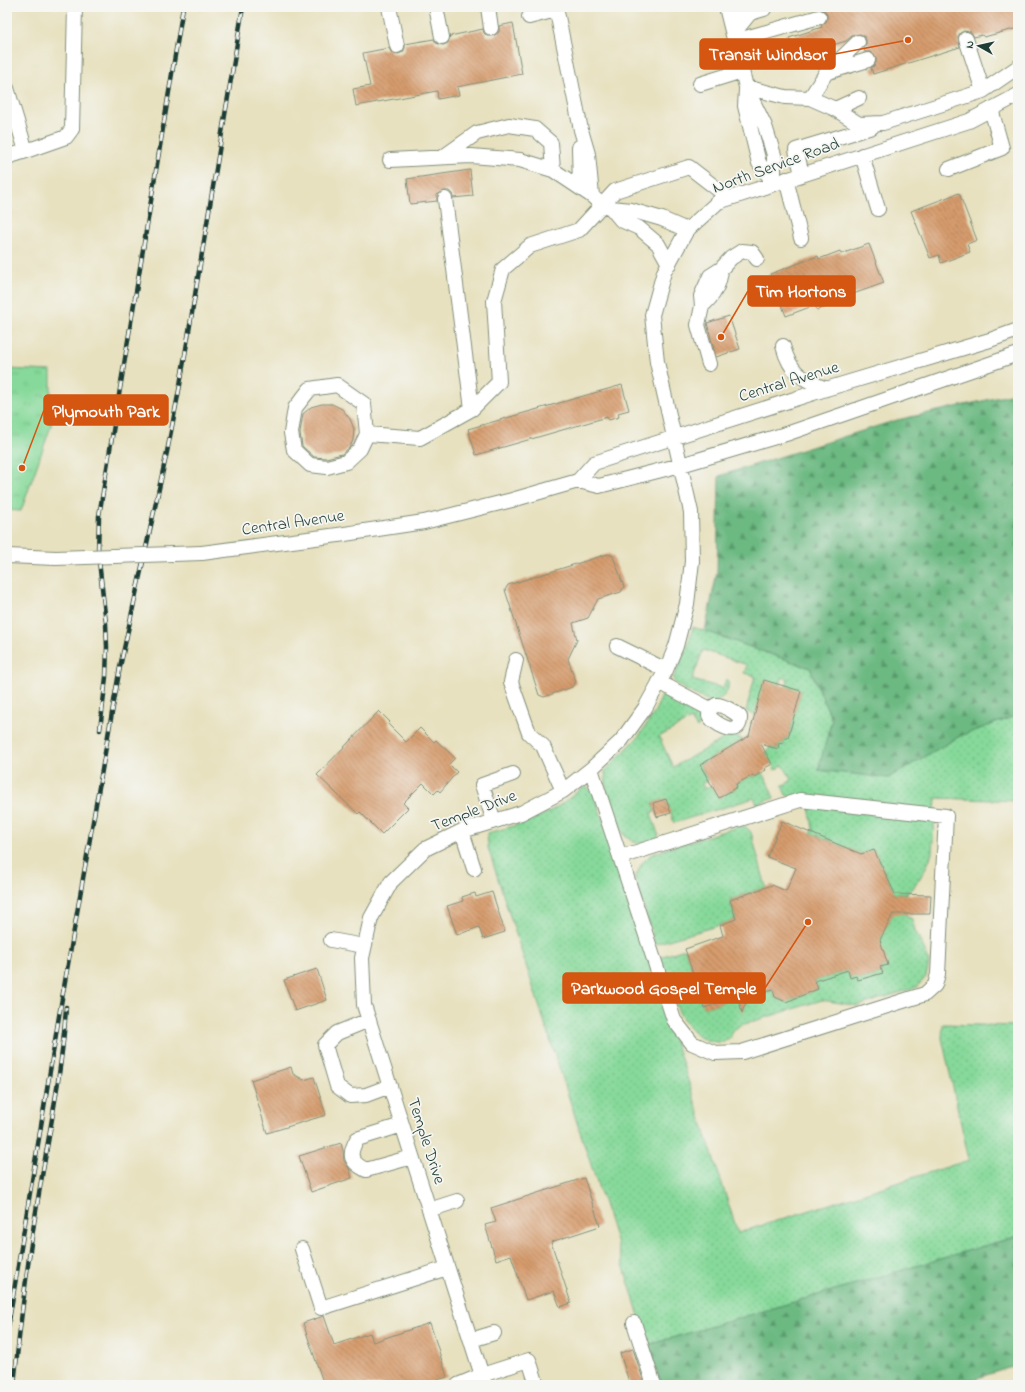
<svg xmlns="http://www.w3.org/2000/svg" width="1025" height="1392" viewBox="0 0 1025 1392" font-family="'Indie Flower',sans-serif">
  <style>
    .grass { fill: url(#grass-dots); stroke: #528b67 }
    .forest { fill: url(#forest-firs); stroke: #467b5b }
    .park { fill: url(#park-tufts); stroke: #528b67 }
    .building { fill: url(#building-back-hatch) }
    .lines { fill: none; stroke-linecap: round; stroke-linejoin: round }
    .minor-casing { stroke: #838f7a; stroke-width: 16 }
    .minor { stroke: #fff; stroke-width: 14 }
    .rail-casing { stroke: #1f3d34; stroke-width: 4.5 }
    .rail { stroke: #f6f6f2; stroke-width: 3; stroke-dasharray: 9; stroke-linecap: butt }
    .minor-bridge-casing { stroke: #838f7a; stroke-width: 16; stroke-linecap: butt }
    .minor-bridge { stroke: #fff; stroke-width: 14 }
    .labels { text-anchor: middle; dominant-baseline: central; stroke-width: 3.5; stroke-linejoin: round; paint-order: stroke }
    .street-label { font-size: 17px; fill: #1f3d34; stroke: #f6f6f2 }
    .leader { fill: none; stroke: #d45610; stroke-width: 1.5 }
    .callout-dot { fill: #d45610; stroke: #f6f6f2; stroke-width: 1.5 }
    .callout { fill: #d45610; stroke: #d45610; stroke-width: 1.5 }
    .callout-label { font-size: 18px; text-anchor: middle; font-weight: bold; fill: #fff }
  </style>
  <defs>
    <pattern id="grass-dots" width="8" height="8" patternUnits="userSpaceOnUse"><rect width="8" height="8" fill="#86d99a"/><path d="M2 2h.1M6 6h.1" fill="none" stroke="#73bb85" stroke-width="1.8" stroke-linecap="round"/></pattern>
    <pattern id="forest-firs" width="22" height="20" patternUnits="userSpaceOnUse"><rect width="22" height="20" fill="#6cb982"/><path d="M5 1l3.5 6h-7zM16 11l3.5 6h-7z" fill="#58986b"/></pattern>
    <pattern id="park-tufts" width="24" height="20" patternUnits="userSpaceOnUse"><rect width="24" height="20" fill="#86d99a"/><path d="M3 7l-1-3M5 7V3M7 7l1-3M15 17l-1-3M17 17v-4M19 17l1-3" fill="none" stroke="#73bb85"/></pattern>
    <pattern id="building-back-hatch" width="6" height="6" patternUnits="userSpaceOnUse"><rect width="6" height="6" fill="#d69b6d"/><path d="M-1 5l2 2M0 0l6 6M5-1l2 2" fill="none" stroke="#ad805a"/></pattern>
  </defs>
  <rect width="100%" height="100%" fill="#f6f6f2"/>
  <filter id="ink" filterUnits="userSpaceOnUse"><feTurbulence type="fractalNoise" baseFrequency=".025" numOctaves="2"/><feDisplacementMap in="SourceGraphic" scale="8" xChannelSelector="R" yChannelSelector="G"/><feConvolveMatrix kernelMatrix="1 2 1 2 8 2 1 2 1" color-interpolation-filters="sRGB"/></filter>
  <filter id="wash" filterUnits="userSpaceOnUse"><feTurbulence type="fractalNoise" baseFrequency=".012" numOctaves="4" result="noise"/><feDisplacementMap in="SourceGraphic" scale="16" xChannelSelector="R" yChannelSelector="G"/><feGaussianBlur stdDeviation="0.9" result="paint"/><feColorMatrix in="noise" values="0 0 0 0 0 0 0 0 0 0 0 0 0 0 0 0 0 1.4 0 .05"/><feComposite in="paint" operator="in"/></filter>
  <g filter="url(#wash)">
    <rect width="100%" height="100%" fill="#e7e1bf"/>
    <path class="grass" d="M693,627L810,668L832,720L818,770L888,778L960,736L1018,715V801L936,798L932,853C927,868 918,884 906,894H895L874,850L861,854L811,833L813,829L807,795L791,797L786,795L782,786L792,780L783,765L775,770L766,753L770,747L778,749L779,743L783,744L785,738H788L792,725L789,724L795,712L801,691L786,687L788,679L782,677L780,685L755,716L746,711L755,676L744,673L747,665L703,650L692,680L723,688L726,679L728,681C730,692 723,698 713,703C704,698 678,689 673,679L688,645Z
      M669,693L699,711C701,717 703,723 697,728L691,719L659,737L673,767L729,736H737L743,740L700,765L708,781L702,784L704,789L712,785L719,798L737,787L736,784L753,775L754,777L761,773L765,776L774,798L757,804L754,798L674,823L666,799L653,803L655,812L651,813L658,834V840L643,844L633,842L624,835L607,794L605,771L639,736L653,715L663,694Z
      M583,787L588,788L594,793L738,1233L969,1160L942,1038L943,1024L1018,1026V1236L648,1345L610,1222L583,1141L488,848L487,833C512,827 538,820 560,805C568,800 575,793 583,787Z
      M740,826L746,827L751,832L766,887L730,900L736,919L720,925L655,944L635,878L642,863L650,855L666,849Z
      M893,913L905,914L912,919L915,930L926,953L929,963L926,977L917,987L858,1006L822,1000L741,1025L732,1031L731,1037C728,1038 724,1042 720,1042C717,1043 713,1041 711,1041C679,1037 670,985 661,959L663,956L685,949L704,1008L738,997L741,1006L746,1005L748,997L773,990L775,997L786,1002L818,989L815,981L848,970L850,978L856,976L859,980L883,973L880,967L887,965L877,945Z"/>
    <path class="forest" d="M1018,393V715L960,736L888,778L818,770L832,720L810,668L705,631L717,572L719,476L897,420Z
      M1018,1236V1365L955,1385H661L648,1345Z"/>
    <path class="park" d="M7,369L51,371V426L21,511L7,510Z"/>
    <g id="blocks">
      <path class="building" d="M816,7H1018V28L984,37L982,35L974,37L971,32L964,31L960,33L958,37L960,47L873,74L871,68L874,66L876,62V57L870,52H865L864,48L866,44V40L864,36L860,34L852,36L846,41L813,51L814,54L796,59L789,38L822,27L821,25L825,23L827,19V15L825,11L821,9H817Z
        M513,23L522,74L457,87L459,95L438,99L437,91L356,106L353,89L370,86L363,53L389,48L391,52L398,54L403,52L405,48V44L434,39L436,43L443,45L448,43L450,36L483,29L484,33L487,36H493L499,32V26Z
        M470,170L473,196L453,198L452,194L449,191H444L437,195V201L410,204L407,179Z
        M959,193L977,240L967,244L970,252L941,263L939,255L930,258L911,211Z
        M869,244L884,283L825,304L826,307L817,310L815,305L786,316L770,274L818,256L819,259L840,251L841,254Z
        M729,316L740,349L716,357L707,323Z
        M622,385L629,410L618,413L619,417L609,420L607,417L476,455L468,429Z
        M322,404H332L342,409L350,419L354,429L353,440L350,447L342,454L326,458L314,457L302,446L300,433L303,414L311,407Z
        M608,554L613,556L624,587L621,592L598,599L588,618L573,623L577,640L568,659L576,682L572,687L544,697L539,695L505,590L508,585Z
        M764,680L801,691L788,738H785L783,744L779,743L778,749L761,744L772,764L765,768L766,770L754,777L753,775L736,784L737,787L719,798L700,765L749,736Z
        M379,711L390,722L388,724L406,742L420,728L434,742L436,740L455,758L449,764L457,772L440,792L438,790L434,794L423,783L403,803L408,808L382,834L360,812L358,814L317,775Z
        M666,799L671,813L657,817L653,803Z
        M782,821L861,854L874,850L895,894L931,895L930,914H893L880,940L888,965L880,967L883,973L858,980L856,976L850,978L848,970L815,981L818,989L786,1002L775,997L773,990L748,997L742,1013L738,997L704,1008L685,949L723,936L720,925L736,919L730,900L772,885L786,891L796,868L767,857Z
        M492,892L505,932L483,939L479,927L457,935L447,906L463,901L462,897L468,895L475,893L476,897Z
        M317,969L327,1000L295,1011L284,980Z
        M291,1067L293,1074L304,1080L314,1077L326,1115L267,1133L251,1080Z
        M341,1143L343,1151L344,1161L349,1168L352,1178L311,1192L299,1156Z
        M584,1178L600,1226L551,1242L571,1303L560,1307L554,1291L526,1300L511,1255L496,1260L485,1225L496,1222L491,1208Z
        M324,1316L334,1345L370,1333L373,1342L430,1323L447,1377L421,1385H324L303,1323Z
        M633,1349L645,1385H630L620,1353Z"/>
    </g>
  </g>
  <g filter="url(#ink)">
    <use href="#blocks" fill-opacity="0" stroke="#838f7a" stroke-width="1"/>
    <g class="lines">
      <defs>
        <path id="minor" d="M389,7L397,46
          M436,7L442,37
          M488,7L491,28
          M556,7L581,130L588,154L592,196
          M726,7L746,87L765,126L774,155V183
          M529,17L556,10
          M729,19L742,7
          M733,34L750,13L764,9
          M966,39L983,91
          M735,41L819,17
          M828,72L868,60
          M700,84L742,71
          M746,87L785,97L810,98L835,109L859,124L883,123L983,91L1018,67
          M7,88L26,151L66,137L72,129L75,7
          M746,90L745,106L759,163L774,183
          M810,98L826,73L858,42
          M835,109L859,98
          M579,147L580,188
          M862,155L878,209
          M7,157L26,151
          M443,157L477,133L509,125L535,129L551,143L553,170
          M390,160L471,156L520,160L553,170L592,196L601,204L611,208L631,210L662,219L687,230
          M949,169L1002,148L991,109
          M802,174L796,150L872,127
          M786,179L801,238
          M445,199L472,409
          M611,208L621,220L639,228L658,244L669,264
          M702,306C714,296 720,284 721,269
          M783,346C790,373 802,379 826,389
          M709,364L698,325L702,306L701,296L710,276L721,269L731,258L742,251L752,252L757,259
          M337,385L364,404L367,434L360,449L346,462L327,467L310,465L294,450L291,433L295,408L310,389Z
          M367,434L420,438L472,409L499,382L494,301L503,269L530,246L579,230L615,191L689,167L729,198
          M578,481L594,463L826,389L990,340L1018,330
          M202,553L338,535L424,522L512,500L578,481L599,486L681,465L789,433L1018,354
          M617,646L666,670
          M516,660L511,682L529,733L543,746L563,791
          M659,682L710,709C711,708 714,706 716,705C722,704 736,713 740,717C741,741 711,722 709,715C709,714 710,710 710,709
          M591,769L674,1020L692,1043L715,1053L742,1052L925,994L935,985L938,974L946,816L800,800L621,857
          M494,821L482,785L513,774
          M462,831L474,869
          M331,940L364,946
          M369,1020L337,1033L325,1045L337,1086L350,1096L366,1095L390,1086
          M402,1125L357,1139C348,1155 350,1162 366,1170L412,1157
          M429,1210L457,1201
          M302,1249L321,1308L447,1268
          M634,1323L654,1385
          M471,1340L494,1333
          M458,1385L482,1375L529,1360L537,1385
          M485,1385L364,1005L362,958L371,918L391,882L425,849L462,831L521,813L563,791L591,769L621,741L645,708L666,670L676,646L687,604L692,561L691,512L657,362L652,315L664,272L687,230L718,202L969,121L1018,95"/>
      </defs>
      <use href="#minor" class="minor-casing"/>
      <use href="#minor" class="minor"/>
      <defs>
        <path id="rail" d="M100,730L106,677L107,647L106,623L98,552L99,516L183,7
          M7,1333L60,1010L120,667L167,452L180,385L243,7
          M14,1385C20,1325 27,1265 37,1205C48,1139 62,1074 66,1007"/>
      </defs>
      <use href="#rail" class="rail-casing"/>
      <use href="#rail" class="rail"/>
      <defs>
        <path id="minor-bridge" d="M7,556L56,558L202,553"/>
      </defs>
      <use href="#minor-bridge" class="minor-bridge-casing"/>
      <use href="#minor-bridge" class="minor-bridge"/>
    </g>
  </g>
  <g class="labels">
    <g class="street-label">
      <text transform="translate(776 166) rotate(-20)">North Service Road</text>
      <text transform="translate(789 382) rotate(-17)">Central Avenue</text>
      <text transform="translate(293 523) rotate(-8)">Central Avenue</text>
      <text transform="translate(474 811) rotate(-21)">Temple Drive</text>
      <text transform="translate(426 1141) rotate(72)">Temple Drive</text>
    </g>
  </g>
  <path class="leader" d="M908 40L835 54M721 337L748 291M22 468L44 410M808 922L765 988"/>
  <g class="callout-dot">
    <circle cx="908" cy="40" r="4"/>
    <circle cx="721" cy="337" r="4"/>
    <circle cx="22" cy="468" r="4"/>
    <circle cx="808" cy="922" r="4"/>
  </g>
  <g class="callout">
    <rect x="700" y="39" width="135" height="30" rx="4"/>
    <rect x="748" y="276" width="107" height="30" rx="4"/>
    <rect x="44" y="395" width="124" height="30" rx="4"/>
    <rect x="563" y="973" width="202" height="30" rx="4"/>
  </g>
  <g class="callout-label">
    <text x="768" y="60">Transit Windsor</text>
    <text x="801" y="297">Tim Hortons</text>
    <text x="106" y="417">Plymouth Park</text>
    <text x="664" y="994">Parkwood Gospel Temple</text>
  </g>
  <rect width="1025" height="1392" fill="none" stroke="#f6f6f2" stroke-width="24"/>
  <g transform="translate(979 46) rotate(278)" stroke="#f6f6f2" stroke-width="3" paint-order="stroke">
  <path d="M0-3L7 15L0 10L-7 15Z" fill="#1f3d34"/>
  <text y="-6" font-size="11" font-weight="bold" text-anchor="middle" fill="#1f3d34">N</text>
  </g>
</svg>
